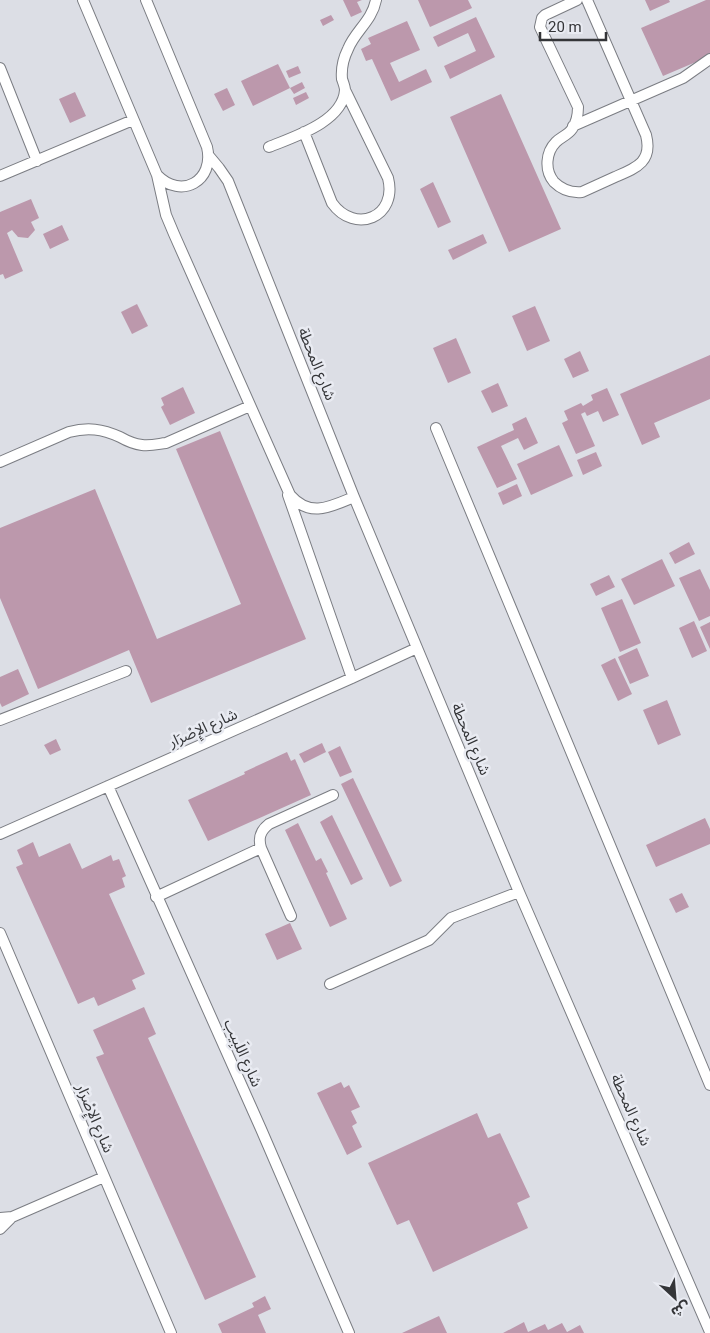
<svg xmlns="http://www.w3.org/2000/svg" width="710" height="1333" viewBox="0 0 710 1333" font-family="Roboto,'Noto Sans Arabic',sans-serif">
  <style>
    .building { fill: #bc98ac }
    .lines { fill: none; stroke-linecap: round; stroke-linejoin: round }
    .lane-casing { stroke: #7b7d83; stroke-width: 12 }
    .lane { stroke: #fff; stroke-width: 10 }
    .labels { text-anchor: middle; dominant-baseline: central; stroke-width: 5; stroke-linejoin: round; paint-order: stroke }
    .street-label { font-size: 15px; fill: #343538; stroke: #e9ebf2 }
  </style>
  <rect width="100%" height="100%" fill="#dcdee5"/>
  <path class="building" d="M343,0H362L357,2L362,12L351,17Z
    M418,0H468L472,8L430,27Z
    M645,0H669L670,2L650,11Z
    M706,0H710V56L663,76L641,28Z
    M331,15L334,20L323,26L320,20Z
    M476,17L495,57L450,79L444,66L476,51L468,33L438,47L433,37Z
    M407,21L420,50L390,63L399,82L426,69L432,82L391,101L372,59L366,61L361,49L371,44L368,38Z
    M278,64L290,88L253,106L241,81Z
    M298,66L301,73L289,78L286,71Z
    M302,82L305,88L294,94L290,88Z
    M227,88L235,105L223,111L214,94Z
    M75,92L86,116L70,123L59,99Z
    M306,92L309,98L296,105L293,98Z
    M501,94L561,229L509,252L450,117Z
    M433,182L451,222L438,228L420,189Z
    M31,199L39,218L31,222L35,230L28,238L18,237L12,230L7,233L23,271L5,279L3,274L0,275V212Z
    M62,225L69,240L50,249L43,234Z
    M483,234L487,243L453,260L448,250Z
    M137,304L148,326L132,334L121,312Z
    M535,306L550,341L527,351L512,316Z
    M456,338L471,373L448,383L433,348Z
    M580,351L589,371L573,378L564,359Z
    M710,355V399L654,423L660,437L642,445L620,394Z
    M498,383L508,406L492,413L481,391Z
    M183,387L195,413L170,425L161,407L164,405L161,398Z
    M607,388L619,415L603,422L598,411L587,416L585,412L581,414L595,446L576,454L562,423L568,420L564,411L581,403L583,406L593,400L591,395Z
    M526,417L538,443L524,450L518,438L501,446L517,479L497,488L477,447L514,430L512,424Z
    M220,431L306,639L151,703L129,650L38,689L0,598V528L95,489L157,639L241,604L176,449Z
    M559,445L573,476L531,495L517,464Z
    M596,452L602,466L583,475L577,460Z
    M517,484L522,496L503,505L498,493Z
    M689,542L695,554L675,564L669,553Z
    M662,559L675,586L634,605L621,579Z
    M700,569L710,590V616L699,621L679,578Z
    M609,575L615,587L596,596L590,584Z
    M622,599L641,643L620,652L601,608Z
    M694,621L707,651L692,658L679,628Z
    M710,622V649L700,627Z
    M637,648L649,676L630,684L618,657Z
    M615,658L632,694L618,701L601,665Z
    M18,669L29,694L2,707L0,703V677Z
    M667,700L681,735L658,745L643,710Z
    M56,739L61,750L50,755L44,745Z
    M322,743L326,752L304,763L299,754Z
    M340,746L352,772L340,777L328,752Z
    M287,752L291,761L295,759L311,795L208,841L188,800L245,774L244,772Z
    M353,778L402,881L390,887L341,784Z
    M332,815L363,879L351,885L320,822Z
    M705,818L710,829V844L656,867L646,845Z
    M298,823L316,861L321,858L328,872L326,873L347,919L330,927L285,830Z
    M33,842L39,857L70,843L82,869L111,855L113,861L119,859L126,876L122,878L125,887L109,894L145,974L132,980L136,989L98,1006L94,997L78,1004L16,867L23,864L17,850Z
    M682,893L689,907L676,913L669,899Z
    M290,923L302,949L277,960L265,934Z
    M144,1007L156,1034L148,1038L256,1277L205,1300L96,1057L104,1054L93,1030Z
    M341,1082L344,1088L349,1085L360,1107L351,1111L357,1123L352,1126L362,1147L347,1155L317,1093Z
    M477,1113L488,1138L500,1133L530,1197L517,1203L528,1228L433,1272L409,1220L397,1225L368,1163Z
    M265,1296L271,1309L258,1315L266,1333H222L218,1324L254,1307L252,1303Z
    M439,1316L447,1333H402Z
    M524,1322L528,1332L545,1324L548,1330L562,1323L567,1332L580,1325L584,1333H503Z"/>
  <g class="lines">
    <defs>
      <path id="lane" d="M83,0L157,175C181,200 215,181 207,147L146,0
        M577,0L545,15L542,18L540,27L578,107C578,115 577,122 572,129C568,135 561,137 556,142C546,152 544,170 554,182C562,190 571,193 582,192C593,187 604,182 615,177C636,168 653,162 646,135L587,0
        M0,68L37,161
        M573,126L683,78L710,59
        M304,132L332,203C355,235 398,217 388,178L345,90
        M269,147C293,137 343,122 345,90C345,87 343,82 342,79C341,68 343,59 348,49C355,31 372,21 376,0
        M209,156L219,168L228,181L354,497L519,892L710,1332
        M157,175L166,215L174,234L290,495C310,518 330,507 354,497
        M0,176L133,120
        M436,428L710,1085
        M0,462L69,432C88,427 102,429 120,437C127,441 134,444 142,445C151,446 158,444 166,443L250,406
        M288,495L352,678
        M0,720L126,671
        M108,786L261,1129L349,1333
        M0,834L352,678L417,648
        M156,897L261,848
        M291,916L261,848C258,838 260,831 269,824L333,795
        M0,933L171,1333
        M330,984L429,940L451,918L519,892
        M0,1218L12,1217L104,1177
        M0,1229L12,1217"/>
    </defs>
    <use href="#lane" class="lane-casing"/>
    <use href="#lane" class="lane"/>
  </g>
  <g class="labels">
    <g class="street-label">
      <text transform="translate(317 364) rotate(68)">شارع المحطة</text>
      <text transform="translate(203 728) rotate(-24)">شارع الإِصْرَار</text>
      <text transform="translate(471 739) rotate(67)">شارع المحطة</text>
      <text transform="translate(243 1053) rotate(66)">شارع اللَبِيب</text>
      <text transform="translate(631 1110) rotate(66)">شارع المحطة</text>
      <text transform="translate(95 1118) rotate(67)">شارع الإِصْرَار</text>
    </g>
  </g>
  <g transform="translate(675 1298) rotate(154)" stroke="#e9ebf2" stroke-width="4" paint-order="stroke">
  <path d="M0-4L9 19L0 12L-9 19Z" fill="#343538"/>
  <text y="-8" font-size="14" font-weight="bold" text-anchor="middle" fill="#343538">ش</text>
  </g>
  <path d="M540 32v8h66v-8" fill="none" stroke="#343538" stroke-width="2.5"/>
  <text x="548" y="32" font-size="15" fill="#343538" stroke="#e9ebf2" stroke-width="4" paint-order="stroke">20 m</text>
</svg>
